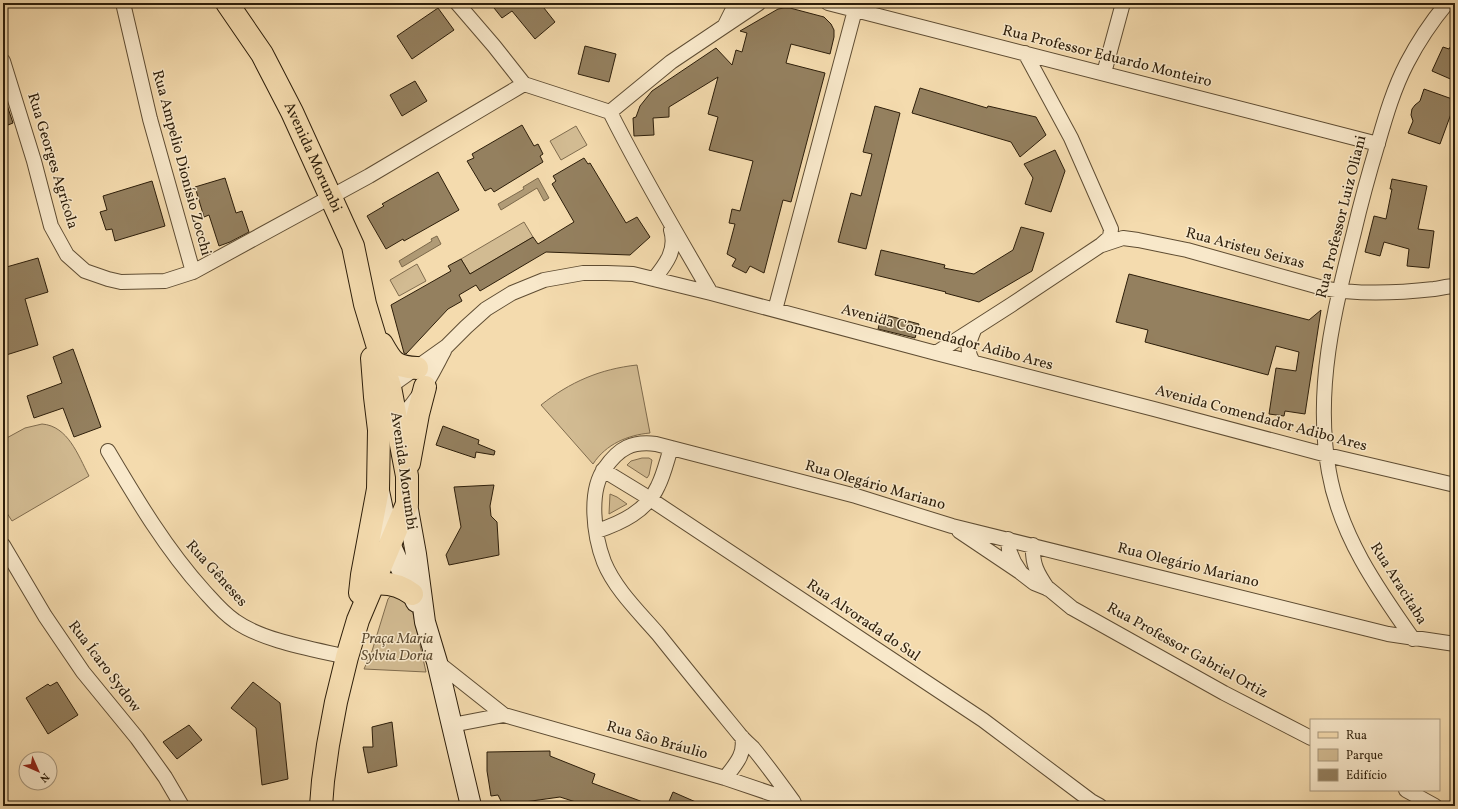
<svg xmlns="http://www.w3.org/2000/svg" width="1458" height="809" viewBox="0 0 1458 809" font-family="Vollkorn,serif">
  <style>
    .green { fill: #d2bb92; stroke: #806c4e }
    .water { fill: #b09b76; stroke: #7c694b }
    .building { fill: #94805f; stroke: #2d1e0a }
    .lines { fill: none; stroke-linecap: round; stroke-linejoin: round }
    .minor-casing { stroke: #5f4d33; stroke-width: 16 }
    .secondary-casing { stroke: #2d1e0a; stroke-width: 22 }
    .primary-casing { stroke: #2d1e0a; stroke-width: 24 }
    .minor { stroke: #f8e8ca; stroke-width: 14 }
    .secondary { stroke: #f8e8ca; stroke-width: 20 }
    .primary { stroke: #f4dbae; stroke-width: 22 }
    .labels { text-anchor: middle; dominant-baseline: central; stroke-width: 3; stroke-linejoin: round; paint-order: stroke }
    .street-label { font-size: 15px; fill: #2d1e0a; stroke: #f8e8ca }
    .park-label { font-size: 15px; font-style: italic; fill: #5f4d33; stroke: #f8e8ca }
  </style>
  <rect width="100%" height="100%" fill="#f4dbae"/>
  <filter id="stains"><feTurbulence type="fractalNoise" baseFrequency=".005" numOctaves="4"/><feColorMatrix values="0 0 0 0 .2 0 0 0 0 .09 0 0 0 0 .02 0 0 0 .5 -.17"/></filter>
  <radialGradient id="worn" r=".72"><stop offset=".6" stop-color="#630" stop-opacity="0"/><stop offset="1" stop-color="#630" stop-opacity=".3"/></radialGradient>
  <path class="green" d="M576,126L587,145L561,160L550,141Z
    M524,222L533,237L470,274L461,259Z
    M417,264L426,281L399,296L390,280Z
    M637,365L650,433C628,435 606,444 593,464L541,405C570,382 600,369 637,365Z
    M42,424C68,426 78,455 89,476L12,521L3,507V440L25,428Z
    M642,458H649L652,460L649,475L647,478L627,465L631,461Z
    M610,494L617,497L627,504L609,514Z
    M395,591L412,609L426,672L364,669L372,651L388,599Z"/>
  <path class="water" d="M538,178L549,198L544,201L537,188L501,210L498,204L524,189L523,187Z
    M437,236L441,244L402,267L399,261L432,241L431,239Z"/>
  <path class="building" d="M490,3H540L555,22L535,39L512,11L502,18Z
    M438,8L454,30L412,59L397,36Z
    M784,8H790L824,17L831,24L834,30V37L830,54L791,44L786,63L825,73L791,202L783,200L764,273L750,266L746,273L732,266L736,259L727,254L735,224L729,223L732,209L740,211L753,161L709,150L718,117L708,114L718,77L669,107V117L653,118L654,135L634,136L633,118L636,117L640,106L652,91L716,48L732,65L736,50L742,52L747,33L740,31L778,9Z
    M1455,39V81L1432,71L1443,47L1449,49Z
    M585,46L616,54L609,82L578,74Z
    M415,81L427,101L402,116L390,95Z
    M920,88L987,108L988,106L1036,117L1046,135L1020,157L1011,142L912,113Z
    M1424,89L1455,100V103L1440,144L1408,133L1413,121L1411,115L1412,109L1415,105L1420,101Z
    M3,93L13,123L3,127Z
    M875,106L900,113L866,249L838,242L851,193L861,196L872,154L863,152Z
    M522,125L534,146L538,144L543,154L540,156L543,162L494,192L491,188L485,191L467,161L474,158L472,154Z
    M1055,150L1065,171L1051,212L1025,204L1033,178L1024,164Z
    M584,158L588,164L590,163L626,223L637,217L650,237L630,255L546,252L480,291L476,285L459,295L462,301L448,309L406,354L404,353L391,305L451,271L448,266L461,259L470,274L533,237L538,244L574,222L552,184L556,181L553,176Z
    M438,172L459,210L404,241L403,239L386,249L367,216L384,206L382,204Z
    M225,178L236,213L242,211L249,232L230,242L219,246L209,215L204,217L195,187Z
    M1392,179L1427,186L1418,229L1434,231L1429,268L1407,266L1409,249L1384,242L1380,256L1365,252L1374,216L1386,219L1392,189H1390Z
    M152,181L165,226L115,241L112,229L106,230L100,212L107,210L103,196Z
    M1021,227L1044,233L1032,271L979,302L945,293L946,292L875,275L881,250L945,265L944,268L974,274L1013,250Z
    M38,258L48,292L25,299L38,345L3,356V268Z
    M1129,274L1309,320L1321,310L1305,414L1285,411L1284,416L1269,414L1276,368L1296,371L1299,352L1276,346L1268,375L1145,342L1148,330L1116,322Z
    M882,314L919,324L915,338L878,329Z
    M73,349L101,427L74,437L63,408L34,418L27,396L62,383L53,357Z
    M443,426L479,440L478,444L495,451L494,455L476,452L475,458L436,445Z
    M494,485L490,506L491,516L497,522L499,555L449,565L446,555L461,527L454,487Z
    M57,682L78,715L48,734L26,698L48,684L50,686Z
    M253,682L280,703L288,779L262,785L256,728L231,708Z
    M392,722L397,766L368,773L363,747H373L372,727Z
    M189,725L202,740L177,759L163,742Z
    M550,751V756L595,774L592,783L651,805V806H588L560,797L503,805L498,795L491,796L487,771V752Z
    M673,792L705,806H667Z"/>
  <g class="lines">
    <defs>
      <path id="minor" d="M123,3L150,119L193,272L369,176L524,84
        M457,3L494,46L524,84L610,112C641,174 676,233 711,293
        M828,3L1378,144
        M725,25L732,11L734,3
        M3,61L34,161L51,226L67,255L85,271L108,279L121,282L165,281L193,272
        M1104,73L1123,3
        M610,112L671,62L759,3
        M1102,245L1123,238L1138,240L1187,250L1323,288C1358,295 1398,293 1434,289C1441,288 1448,286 1455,286
        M654,279C666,264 677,250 671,230
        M775,310L855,10
        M974,330C969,342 965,351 974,363
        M936,353L1011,305L1101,245L1110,237L1111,229L1071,138L1025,53
        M385,390L447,346L466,327L486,309L512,293L544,280L583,273H607L633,274L711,293L936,353L1154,409L1327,455L1455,485
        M392,422C415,410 432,373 444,351
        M108,451C137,500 166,549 204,591C214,602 223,613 235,621C263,641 313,649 347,657
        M603,470L644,495L983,720L1091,801L1100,806
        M597,531C621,523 647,511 658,486C664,474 667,460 671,448
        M959,531L1020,572
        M1008,539L1009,550L1014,562L1021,573L1034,583L1049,589L1072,608L1224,693L1311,738
        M3,545L45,616L83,672L137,738L165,777L182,806
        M1033,545C1032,564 1037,573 1048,589
        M1413,639C1377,588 1340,535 1329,472C1314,390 1334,311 1354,232C1361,202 1369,173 1378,143C1386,115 1394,88 1407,63C1418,42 1432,21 1447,3
        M437,662L504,715L725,778L793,801L794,803
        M452,725L504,715
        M725,778C735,765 746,754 742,737
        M1406,790L1435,806
        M793,801C780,783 767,765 753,748C749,744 744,740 740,735C713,702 685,668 658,634C639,612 615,589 604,562C594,536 588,491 605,468C619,448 632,441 656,444L856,496L952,526L1388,634L1455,644"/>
      <path id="secondary" d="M379,491L390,544L416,602
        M407,504L416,554L425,622L437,662L471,806"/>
      <g id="primary">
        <path id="s1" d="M227,3L262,54L292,112L353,246L365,304L390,387L407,476V504L358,620L347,657L336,702L328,745L323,781L321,806"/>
        <path d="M382,344C392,362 395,367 417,368"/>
        <path d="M409,463L418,414L425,387"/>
        <path d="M373,584C388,582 400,585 412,594"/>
        <path d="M360,593L362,575L378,489L379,430L375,397L372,358"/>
      </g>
    </defs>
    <use href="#minor" class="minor-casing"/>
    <use href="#secondary" class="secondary-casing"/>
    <use href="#primary" class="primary-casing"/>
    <use href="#minor" class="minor"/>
    <use href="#secondary" class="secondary"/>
    <use href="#primary" class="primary"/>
  </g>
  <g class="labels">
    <g class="street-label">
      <text transform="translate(1107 57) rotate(14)">Rua Professor Eduardo Monteiro</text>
      <text stroke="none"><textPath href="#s1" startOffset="177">Avenida Morumbi</textPath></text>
      <text transform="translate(52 161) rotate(73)">Rua Georges Agrícola</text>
      <text transform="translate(181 163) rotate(75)">Rua Ampelio Dionísio Zocchi</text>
      <text transform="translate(1342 217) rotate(-76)">Rua Professor Luiz Oliani</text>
      <text transform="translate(1245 249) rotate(15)">Rua Aristeu Seixas</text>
      <text transform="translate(947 338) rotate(15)">Avenida Comendador Adibo Ares</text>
      <text transform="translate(1261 419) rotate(15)">Avenida Comendador Adibo Ares</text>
      <text transform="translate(403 471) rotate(82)">Avenida Morumbi</text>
      <text transform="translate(875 486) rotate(16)">Rua Olegário Mariano</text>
      <text transform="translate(1188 566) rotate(14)">Rua Olegário Mariano</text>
      <text transform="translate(216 574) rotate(48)">Rua Gêneses</text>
      <text transform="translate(1398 584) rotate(58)">Rua Aracitaba</text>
      <text transform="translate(863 621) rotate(34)">Rua Alvorada do Sul</text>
      <text transform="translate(1187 651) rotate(29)">Rua Professor Gabriel Ortiz</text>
      <text transform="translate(104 667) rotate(53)">Rua Ícaro Sydow</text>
      <text transform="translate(657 741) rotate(16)">Rua São Bráulio</text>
    </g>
    <g class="park-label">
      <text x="397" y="639">Praça Maria<tspan x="397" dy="17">Sylvia Doria</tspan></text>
    </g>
  </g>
  <rect width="1458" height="809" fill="none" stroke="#f4dbae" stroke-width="16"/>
  <rect x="4" y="4" width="1450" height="801" fill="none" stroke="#2d1e0a" stroke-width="2"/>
  <rect x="8" y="8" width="1442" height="793" fill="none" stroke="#2d1e0a"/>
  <rect x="1310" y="719" width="130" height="72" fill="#f8e8ca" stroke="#a7977d"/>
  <rect x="1318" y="732" width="20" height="6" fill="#f4dbae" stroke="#a7977d"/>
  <text x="1346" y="739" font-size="12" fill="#2d1e0a">Rua</text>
  <rect x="1318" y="749" width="20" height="12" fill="#d2bb92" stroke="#a7977d"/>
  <text x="1346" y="759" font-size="12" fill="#2d1e0a">Parque</text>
  <rect x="1318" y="769" width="20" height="12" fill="#94805f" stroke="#a7977d"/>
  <text x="1346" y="779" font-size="12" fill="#2d1e0a">Edifício</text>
  <g transform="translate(38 771) rotate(135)"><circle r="19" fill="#f8e8ca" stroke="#a7977d"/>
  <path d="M0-3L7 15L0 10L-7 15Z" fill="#8f2418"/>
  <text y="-6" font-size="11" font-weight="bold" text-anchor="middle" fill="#2d1e0a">N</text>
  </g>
  <rect width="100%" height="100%" filter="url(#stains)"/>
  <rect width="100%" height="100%" fill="url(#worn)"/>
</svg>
